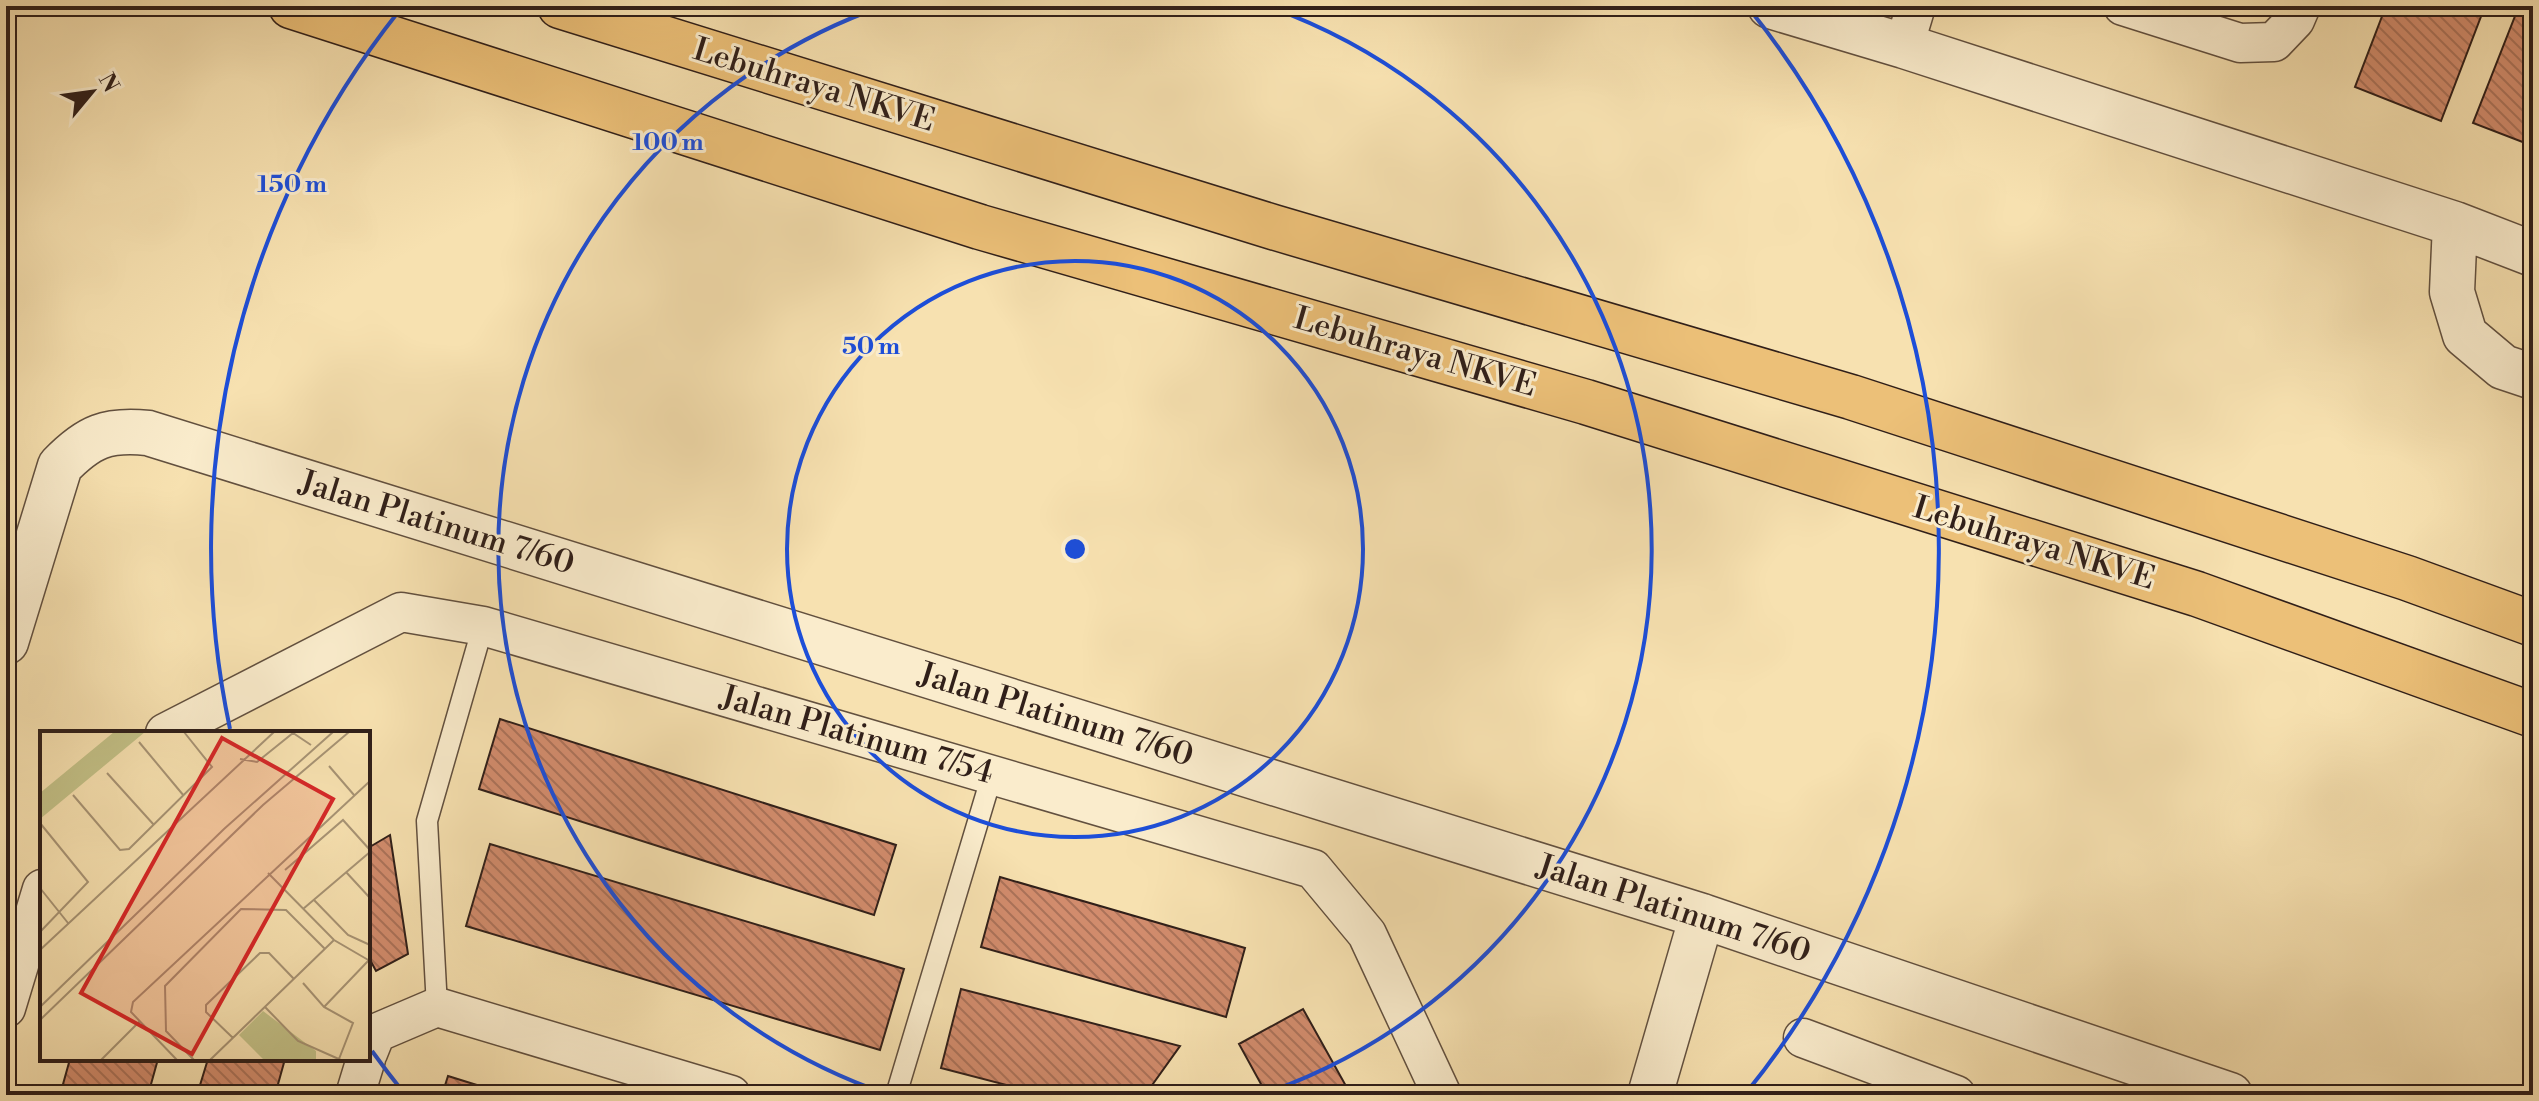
<svg xmlns="http://www.w3.org/2000/svg" width="2539" height="1101" viewBox="0 0 2539 1101" font-family="'Libre Bodoni',serif">
  <style>
    .building { fill: url(#building-back-hatch); stroke: #301f19; stroke-width: 2 }
    .lines { fill: none; stroke-linecap: round; stroke-linejoin: round }
    .service-casing { stroke: #62503f; stroke-width: 23 }
    .minor-casing { stroke: #62503f; stroke-width: 41 }
    .tertiary-casing { stroke: #62503f; stroke-width: 47 }
    .motorway-casing { stroke: #301f19; stroke-width: 47 }
    .service { stroke: #faeccc; stroke-width: 20 }
    .minor { stroke: #faeccc; stroke-width: 38 }
    .tertiary { stroke: #faeccc; stroke-width: 44 }
    .motorway { stroke: #ecc078; stroke-width: 44 }
    .ring { fill: none; stroke: #1d4ed8; stroke-width: 4 }
    .labels { text-anchor: middle; dominant-baseline: central; stroke-width: 6; stroke-linejoin: round; paint-order: stroke }
    .street-label { font-size: 32px; fill: #301f19; stroke: #faeccc }
    .inset-road { fill: none; stroke: #a79374; stroke-width: 2 }
    .view { fill: #d62828; fill-opacity: 0.15; stroke: #d62828; stroke-width: 4 }
    .inset-edge { fill: none; stroke: #301f19; stroke-width: 4 }
    .centre { fill: #1d4ed8; stroke: #faeccc; stroke-width: 4 }
    .ring-label { font-size: 24px; text-anchor: middle; font-weight: bold; fill: #1d4ed8; stroke: #faeccc; stroke-width: 6; stroke-linejoin: round; paint-order: stroke }
  </style>
  <defs>
    <pattern id="building-back-hatch" width="6" height="6" patternUnits="userSpaceOnUse" patternTransform="scale(2)"><rect width="6" height="6" fill="#d28c6d"/><path d="M-1 5l2 2M0 0l6 6M5-1l2 2" fill="none" stroke="#ab7259"/></pattern>
  </defs>
  <rect width="100%" height="100%" fill="#f7e1b0"/>
  <filter id="stains"><feTurbulence type="fractalNoise" baseFrequency=".0025" numOctaves="4"/><feColorMatrix values="0 0 0 0 .2 0 0 0 0 .09 0 0 0 0 .02 0 0 0 .5 -.17"/></filter>
  <radialGradient id="worn" r=".72"><stop offset=".6" stop-color="#630" stop-opacity="0"/><stop offset="1" stop-color="#630" stop-opacity=".3"/></radialGradient>
  <path class="building" d="M2386,6H2485L2441,121L2355,87Z
    M2519,6H2533V146L2473,123Z
    M500,719L896,845L874,915L479,789Z
    M390,835L408,954L376,971L368,956V848Z
    M490,844L904,969L880,1050L466,926Z
    M1000,877L1245,948L1226,1017L981,947Z
    M961,989L1180,1046L1145,1095H1045L941,1068Z
    M1303,1009L1351,1095H1267L1239,1044Z
    M70,1059H158L148,1095H60Z
    M208,1059H285L275,1095H197Z
    M448,1076L509,1095H442Z"/>
  <g class="lines">
    <defs>
      <path id="service" d="M437,1007L427,821L483,626
        M896,1095L992,775"/>
      <path id="minor" d="M2123,6L2240,43L2274,42L2295,20L2301,6
        M1904,46L1916,6
        M165,733L401,612L483,626L1313,869L1367,934L1442,1095
        M6,1008L42,889
        M1803,1038L1956,1095
        M368,1053L376,1033L437,1007L731,1095
        M355,1095L366,1059"/>
      <path id="tertiary" d="M1770,6L1904,46L2455,224L2533,254
        M2455,224L2452,292L2465,335L2503,367L2533,377
        M6,642L60,466C89,436 107,429 148,433L1702,916L2230,1095
        M1650,1095L1702,916"/>
      <path id="motorway" d="M291,6L980,227L1586,402L2197,594L2533,715
        M560,6L1273,227L1851,397L2407,578L2533,624"/>
    </defs>
    <use href="#service" class="service-casing"/>
    <use href="#minor" class="minor-casing"/>
    <use href="#tertiary" class="tertiary-casing"/>
    <use href="#motorway" class="motorway-casing"/>
    <use href="#service" class="service"/>
    <use href="#minor" class="minor"/>
    <use href="#tertiary" class="tertiary"/>
    <use href="#motorway" class="motorway"/>
  </g>
  <g class="ring">
    <circle cx="1075" cy="549" r="288"/>
    <path d="M887 1094A576 576 0 0 1 883 6M1267 6A576 576 0 0 1 1263 1094"/>
    <path d="M404 1093A864 864 0 0 1 372 1051M230 729A864 864 0 0 1 399 11M1751 11A864 864 0 0 1 1746 1093"/>
  </g>
  <g class="labels">
    <g class="street-label">
      <text transform="translate(814 85) rotate(17)">Lebuhraya NKVE</text>
      <text transform="translate(1415 352) rotate(16)">Lebuhraya NKVE</text>
      <text transform="translate(437 523) rotate(17)">Jalan Platinum 7/60</text>
      <text transform="translate(2034 543) rotate(17)">Lebuhraya NKVE</text>
      <text transform="translate(1056 715) rotate(17)">Jalan Platinum 7/60</text>
      <text transform="translate(857 735) rotate(16)">Jalan Platinum 7/54</text>
      <text transform="translate(1674 909) rotate(18)">Jalan Platinum 7/60</text>
    </g>
  </g>
  <g transform="translate(40 731)">
    <rect width="330" height="330" fill="#f7e1b0"/>
    <path d="M74,1H105L0,88V62ZM223,280L276,320V329H224L199,304Z" fill="#c3c187"/>
    <path class="inset-road" d="M99,11L144,65M200,28L217,31L253,2L271,14M289,35L314,64M67,42L114,94M33,64L80,119L89,118L172,36L144,1M0,92L48,151L0,201M245,139L303,89L330,119M306,141L330,167M228,142L294,209L330,230M0,157L28,192M274,169L308,204L330,214M263,178L330,121M0,219L234,1M263,252L284,276L313,292L299,328M0,276L184,98L293,1M225,276L258,310L301,329M284,276L329,229M0,289L223,74L309,1M193,307L166,281V274L195,246L220,222H229L254,248M61,329L100,290M137,329L91,281L93,271L330,50M154,329L126,300L125,255L201,178L246,179L285,218M170,329L294,209"/>
    <path class="view" d="M182,7L293,68L152,323L41,262Z"/>
    <rect width="330" height="330" class="inset-edge"/>
  </g>
  <circle cx="1075" cy="549" r="12" class="centre"/>
  <g class="ring-label">
    <text x="668" y="150">100 m</text>
    <text x="292" y="192">150 m</text>
    <text x="871" y="354">50 m</text>
  </g>
  <rect width="2539" height="1101" fill="none" stroke="#f7e1b0" stroke-width="32"/>
  <rect x="8" y="8" width="2523" height="1085" fill="none" stroke="#301f19" stroke-width="4"/>
  <rect x="16" y="16" width="2507" height="1069" fill="none" stroke="#301f19" stroke-width="2"/>
  <g transform="translate(92 92) rotate(61)" stroke="#faeccc" stroke-width="6" paint-order="stroke">
  <path d="M0-6L14 30L0 20L-14 30Z" fill="#301f19"/>
  <text y="-12" font-size="22" font-weight="bold" text-anchor="middle" fill="#301f19">N</text>
  </g>
  <rect width="100%" height="100%" filter="url(#stains)"/>
  <rect width="100%" height="100%" fill="url(#worn)"/>
</svg>
